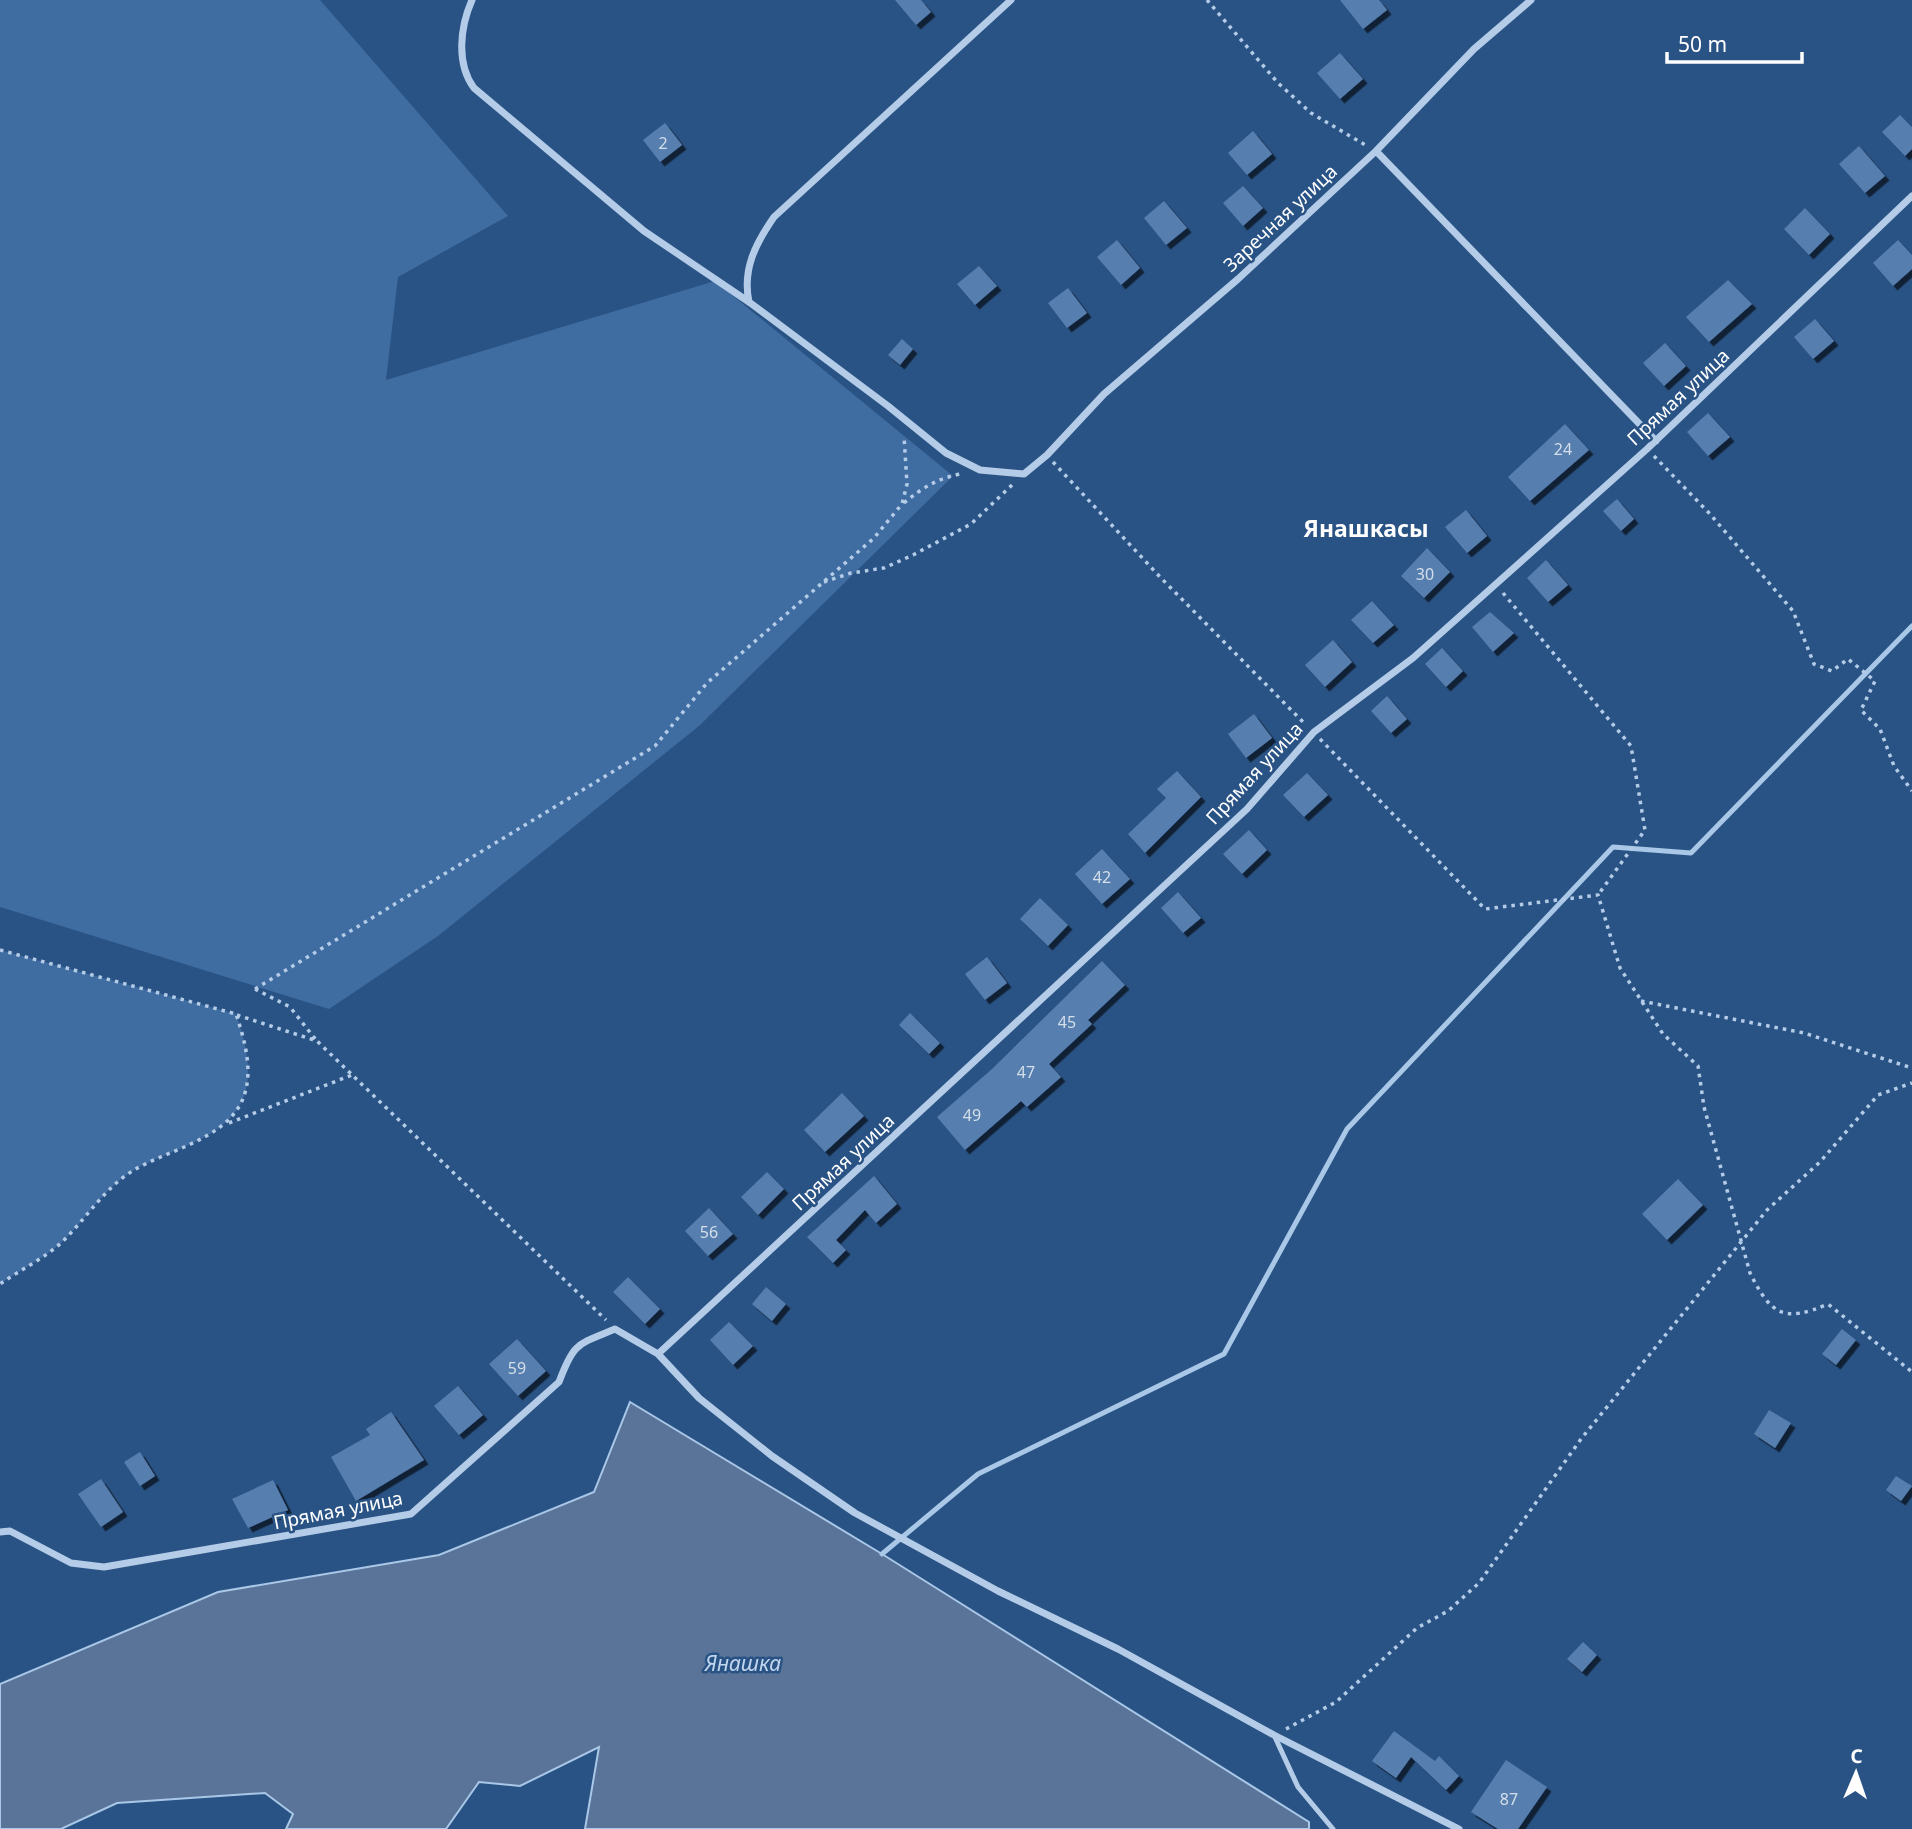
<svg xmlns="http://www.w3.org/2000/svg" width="1912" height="1829" viewBox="0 0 1912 1829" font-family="'Noto Sans',sans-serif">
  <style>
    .green { fill: #3f6ca1 }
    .water { fill: #597498; stroke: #a9c7e7; stroke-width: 2 }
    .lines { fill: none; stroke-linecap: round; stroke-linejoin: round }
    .stream { stroke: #a9c7e7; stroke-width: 5 }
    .building { fill: #567eae; filter: url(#shadow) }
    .path { stroke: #b4cce7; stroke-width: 3.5; stroke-dasharray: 3.5 5; stroke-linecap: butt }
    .service { stroke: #b4cce7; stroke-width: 5 }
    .minor { stroke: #b4cce7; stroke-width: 7 }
    .labels { text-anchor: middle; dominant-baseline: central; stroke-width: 5; stroke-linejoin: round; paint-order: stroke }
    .number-label { font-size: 16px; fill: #d5dfeb }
    .street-label { font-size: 19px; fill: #fff; stroke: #2a5385 }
    .water-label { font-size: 21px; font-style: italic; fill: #c0d6ee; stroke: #2a5385 }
    .quarter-label { font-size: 23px; font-weight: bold; fill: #fff; stroke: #2a5385 }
  </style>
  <defs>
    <filter id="shadow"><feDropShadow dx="4.5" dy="4.5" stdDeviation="0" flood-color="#0009"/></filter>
  </defs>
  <rect width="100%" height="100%" fill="#2a5385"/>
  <path class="green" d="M0,0H320L508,216L398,277L386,380L715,281L953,476L699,726L438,936L329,1009L0,907Z
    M0,950L236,1014C245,1041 255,1075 241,1103C222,1140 168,1150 134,1170C104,1188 87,1218 62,1242C45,1258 20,1270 0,1284Z"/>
  <path class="water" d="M630,1402L882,1554L1309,1822V1829H585L599,1747L520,1786L479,1782L446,1829H286L293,1814L265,1793L117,1803L61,1829H0V1684L218,1592L439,1555L594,1492Z"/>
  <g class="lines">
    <path class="stream" d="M882,1554L978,1474L1224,1354L1347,1129L1613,847L1691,853L1912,626"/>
  </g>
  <path class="building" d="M895,0H921L931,12L916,25Z
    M1340,0H1379L1387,10L1363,29Z
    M1340,53L1363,79L1340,99L1317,73Z
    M1900,115L1912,127V149L1905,156L1882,132Z
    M665,123L682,145L660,162L643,140Z
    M1253,131L1272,154L1247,175L1228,153Z
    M1859,146L1885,176L1865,193L1839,164Z
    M1243,186L1263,208L1243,226L1223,203Z
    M1164,201L1187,228L1166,245L1144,218Z
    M1805,208L1830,234L1809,255L1784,229Z
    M1117,240L1140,268L1121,285L1097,257Z
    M1898,240L1912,255V269L1893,286L1873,263Z
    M979,266L997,286L975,305L957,284Z
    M1728,280L1752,304L1709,342L1686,317Z
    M1068,288L1087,313L1067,328L1048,303Z
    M1815,319L1834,341L1813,359L1794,337Z
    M902,339L913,349L900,365L888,355Z
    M1665,343L1686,366L1664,386L1643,363Z
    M1708,413L1730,437L1708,456L1687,432Z
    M1565,424L1589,450L1530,501L1508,477Z
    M1617,499L1634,519L1621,531L1603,511Z
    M1466,510L1487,536L1467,553L1445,527Z
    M1427,548L1450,572L1424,598L1401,576Z
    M1546,560L1568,585L1548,602L1527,578Z
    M1372,601L1394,625L1373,643L1351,620Z
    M1490,612L1514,633L1493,652L1472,627Z
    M1333,640L1352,662L1325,687L1305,665Z
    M1442,648L1463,671L1446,687L1425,664Z
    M1387,696L1407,719L1391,733L1371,711Z
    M1254,714L1272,738L1246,758L1228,734Z
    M1177,771L1201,797L1145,853L1128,834L1166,798L1157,789Z
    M1307,773L1328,795L1304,817L1283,795Z
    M1249,830L1267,850L1242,874L1223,854Z
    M1102,849L1130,879L1102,904L1075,874Z
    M1178,892L1201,918L1183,933L1161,908Z
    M1040,898L1068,925L1048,946L1020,919Z
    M987,957L1007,983L985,1000L965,974Z
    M1102,961L1125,985L1088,1020L1092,1024L1049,1064L1061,1077L1027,1107L1021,1101L965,1150L937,1117L992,1069Z
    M910,1013L940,1043L929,1054L899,1025Z
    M842,1093L864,1116L825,1152L804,1130Z
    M767,1172L784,1189L758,1215L741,1197Z
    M874,1176L897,1204L876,1223L865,1210L836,1240L846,1250L833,1263L807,1237Z
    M1678,1179L1703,1205L1667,1240L1642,1214Z
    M709,1208L733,1234L708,1256L685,1231Z
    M628,1277L660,1309L645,1324L613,1292Z
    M766,1287L786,1304L772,1321L752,1304Z
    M729,1322L753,1346L733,1365L710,1340Z
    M1842,1329L1856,1340L1836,1365L1822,1354Z
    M517,1339L546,1371L518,1396L489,1364Z
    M458,1386L483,1415L459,1435L434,1406Z
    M1769,1410L1791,1423L1775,1448L1754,1434Z
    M391,1412L424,1460L356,1501L331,1457L370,1435L366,1429Z
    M140,1452L155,1476L140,1486L124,1462Z
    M1896,1476L1912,1486L1901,1501L1886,1490Z
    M101,1479L123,1512L101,1527L78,1494Z
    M273,1480L288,1510L248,1528L232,1499Z
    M1583,1642L1597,1655L1582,1672L1567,1659Z
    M1394,1731L1435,1761L1439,1756L1459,1776L1446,1790L1411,1757L1396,1778L1372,1761Z
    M1506,1760L1547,1787L1518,1829H1498L1471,1812Z"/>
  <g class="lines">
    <path class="path" d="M1207,0L1278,83L1311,113L1367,146
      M1654,456L1710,514L1793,611L1814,664L1832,671L1848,659L1875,681L1861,710L1880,729L1894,766L1912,791
      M1053,462L1161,578L1305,724
      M904,503C922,488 938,478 961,474
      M824,582L851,573L884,568L913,555L971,524L1012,485
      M1503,593L1631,746L1645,830L1598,895
      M1320,739L1485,909L1598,895L1620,968L1663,1034L1698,1066L1704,1107L1750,1273C1771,1315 1784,1323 1828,1304L1912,1372
      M0,950L236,1014C245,1041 255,1075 241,1103C222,1140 168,1150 134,1170C104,1188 87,1218 62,1242C45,1258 20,1270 0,1284
      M255,989L655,746L707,683L874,538L902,504L907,484L904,436
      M255,989L290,1007L316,1040
      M1641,1001L1804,1033L1912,1068
      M237,1015L317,1041L606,1320
      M229,1123L352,1075
      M1286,1729L1336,1702L1417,1628L1448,1611L1479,1583L1581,1439L1767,1210L1820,1162L1878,1095L1912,1083"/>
    <path class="service" d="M1274,1735L1298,1787L1333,1829"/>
    <path class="minor" d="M472,0C460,27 456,64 474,88L644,231L749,302L888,406L946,453L980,470L1024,474L1047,455L1104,394L1238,279L1376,151L1474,49L1531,0
      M1376,151L1656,441
      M749,302C742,269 756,243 774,217L1011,0
      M658,1354L1247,809L1314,732L1413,658L1647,449L1912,196
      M0,1532L10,1531L71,1563L104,1567L411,1514L559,1382C574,1342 577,1345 615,1329L658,1354L699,1398L772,1456L855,1513L998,1591L1118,1649L1274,1735L1459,1829"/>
  </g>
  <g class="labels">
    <g class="number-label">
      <text x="663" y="143">2</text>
      <text x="1563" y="449">24</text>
      <text x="1425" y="574">30</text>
      <text x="1102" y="877">42</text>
      <text x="1067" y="1022">45</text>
      <text x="1026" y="1072">47</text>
      <text x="972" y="1115">49</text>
      <text x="709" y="1232">56</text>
      <text x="517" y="1368">59</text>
      <text x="1509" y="1799">87</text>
    </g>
    <g class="street-label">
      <text transform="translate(1280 218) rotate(-43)">Заречная улица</text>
      <text transform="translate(1678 397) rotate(-43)">Прямая улица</text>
      <text transform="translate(1254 773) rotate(-47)">Прямая улица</text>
      <text transform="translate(843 1162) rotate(-43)">Прямая улица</text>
      <text transform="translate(338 1510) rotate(-11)">Прямая улица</text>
    </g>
    <g class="water-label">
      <text x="743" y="1663">Янашка</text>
    </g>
    <g class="quarter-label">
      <text x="1366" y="528">Янашкасы</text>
    </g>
  </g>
  <g transform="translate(1856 1773) rotate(2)" stroke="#2a5385" stroke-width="5" paint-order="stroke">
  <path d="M0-5L12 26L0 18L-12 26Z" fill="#ffffff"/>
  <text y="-10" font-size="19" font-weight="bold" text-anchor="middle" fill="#ffffff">С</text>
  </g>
  <path d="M1667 52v10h135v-10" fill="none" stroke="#ffffff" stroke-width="3.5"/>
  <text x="1678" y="52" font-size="21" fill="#ffffff" stroke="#2a5385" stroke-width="5" paint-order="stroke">50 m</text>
</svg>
